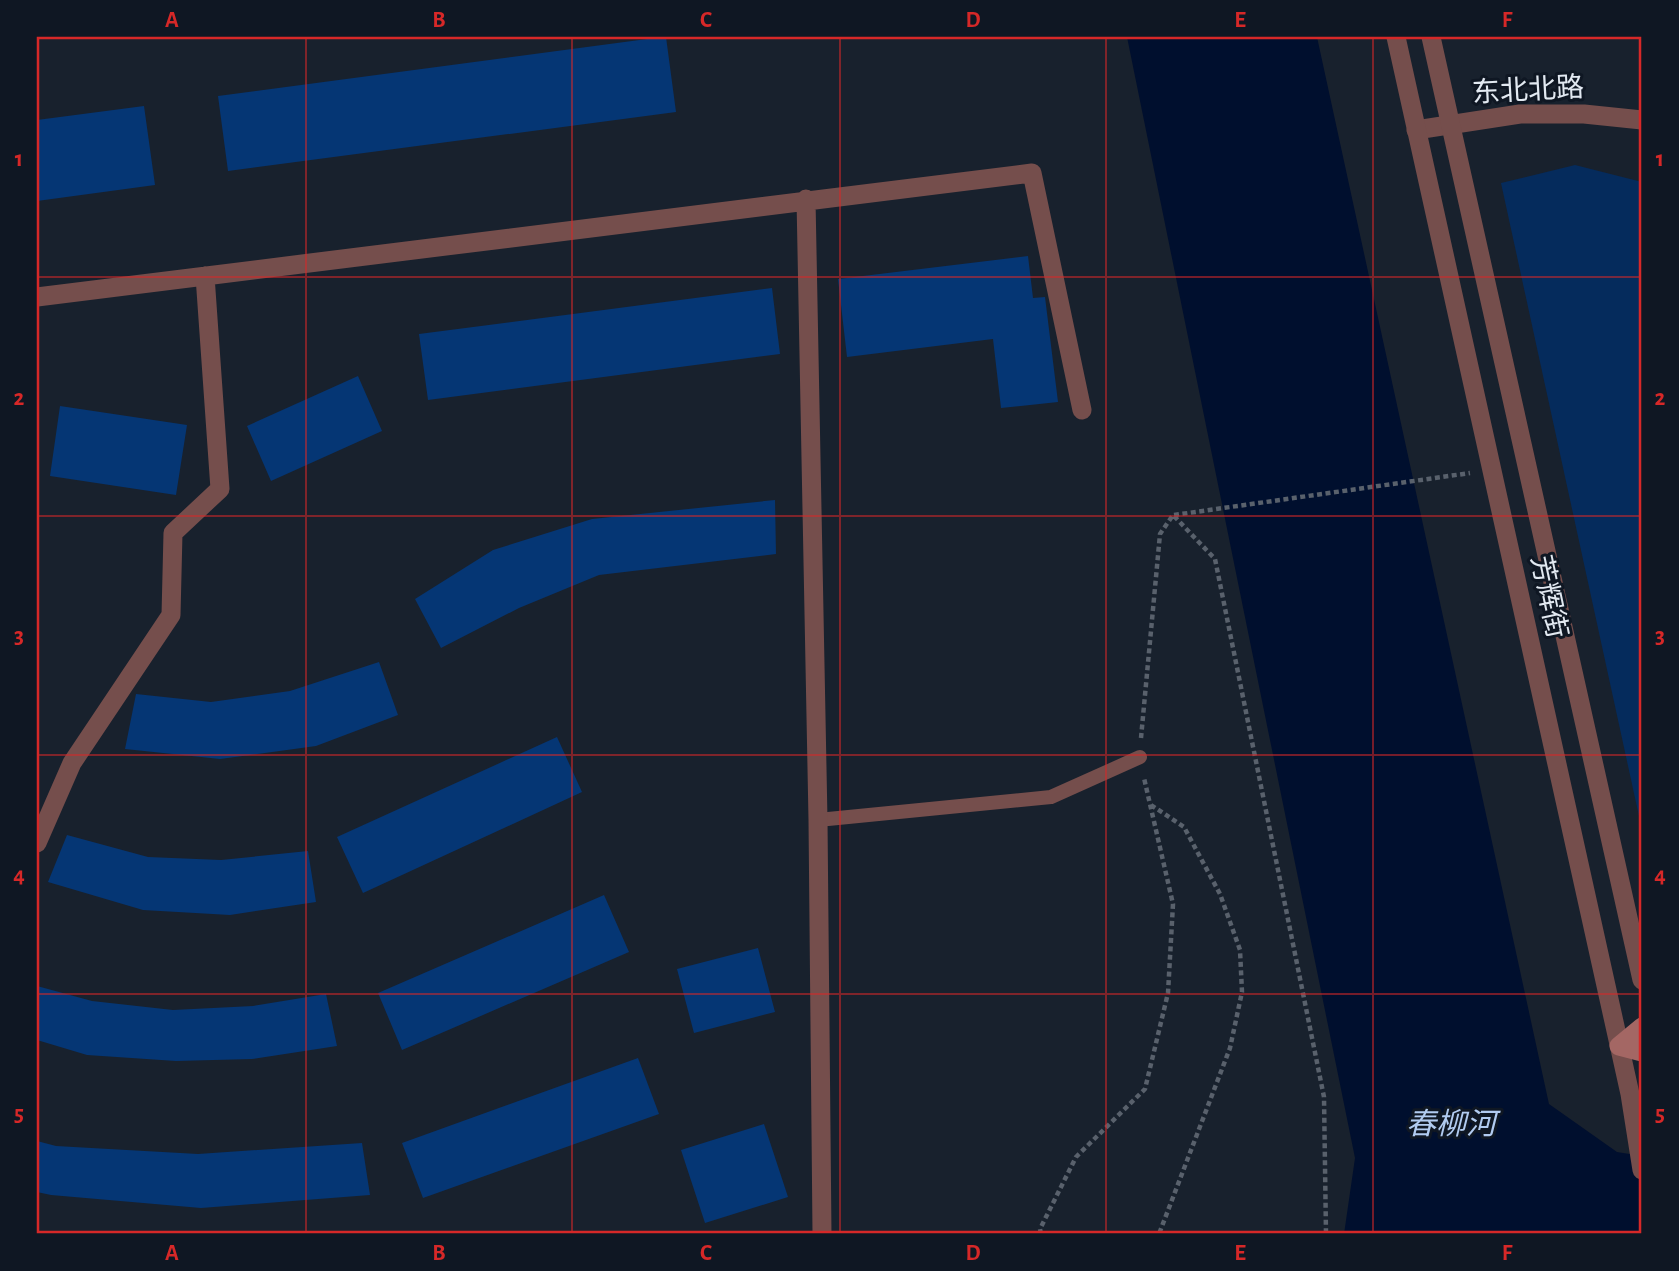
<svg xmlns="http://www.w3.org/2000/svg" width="1679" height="1271" viewBox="0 0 1679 1271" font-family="'Alegreya Sans','Noto Sans SC',sans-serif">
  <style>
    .green { fill: #052b5c }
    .water { fill: #000f2e }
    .building { fill: #053674 }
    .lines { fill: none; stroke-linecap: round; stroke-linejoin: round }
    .path { stroke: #59616c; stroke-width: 4.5; stroke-dasharray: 5 3.5; stroke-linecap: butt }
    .service { stroke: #754e4c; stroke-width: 14 }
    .minor { stroke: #754e4c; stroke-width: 19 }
    .tertiary { stroke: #754e4c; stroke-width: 19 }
    .secondary { stroke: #a46764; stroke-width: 19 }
    .grid { fill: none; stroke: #d62828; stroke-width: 2; stroke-opacity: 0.55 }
    .labels { text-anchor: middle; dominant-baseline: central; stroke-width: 6; stroke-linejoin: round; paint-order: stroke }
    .street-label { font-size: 28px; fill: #e2e9f1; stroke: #0f1723 }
    .water-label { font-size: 30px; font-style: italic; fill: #b1cbf0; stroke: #0f1723 }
    .neatline { fill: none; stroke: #d62828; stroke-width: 2.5 }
    .grid-label { font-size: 23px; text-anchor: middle; font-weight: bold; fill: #d62828 }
  </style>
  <rect width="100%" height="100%" fill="#18212d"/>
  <path class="green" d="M1575,165L1642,182V830L1501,183Z"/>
  <path class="water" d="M1127,37H1317L1549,1104L1617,1152L1642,1156V1234H1344L1355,1158Z"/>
  <path class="building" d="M662,37H666L676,112L228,171L218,96Z
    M144,106L155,185L37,201V120Z
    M1028,256L1033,298L1045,297L1058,402L1001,408L993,339L847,357L838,279Z
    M772,288L780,354L428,400L419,334Z
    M358,376L382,431L271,481L247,426Z
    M60,406L187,425L176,495L50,476Z
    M775,500L776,554L599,575L519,608L441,648L415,599L493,550L592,519Z
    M379,662L398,715L316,746L220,759L125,749L136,694L211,702L290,691Z
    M557,737L582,792L363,893L337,837Z
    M67,835L148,857L221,860L308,851L316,902L230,915L143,910L48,882Z
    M604,895L629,952L402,1050L378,993Z
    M758,948L775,1012L694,1033L677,969Z
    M37,986L92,1001L173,1010L253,1006L326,994L337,1046L252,1059L176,1061L87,1055L37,1040Z
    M638,1058L659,1114L423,1198L402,1143Z
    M764,1124L788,1197L705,1223L681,1150Z
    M37,1141L56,1146L198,1154L362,1143L370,1195L201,1208L51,1195L37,1192Z"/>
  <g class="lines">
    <path class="path" d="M1174,515L1470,473
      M1141,738L1160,534L1173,515L1215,559L1324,1097L1326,1234
      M1151,805L1184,827L1220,894L1240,950L1242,992L1230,1048L1159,1234
      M1041,1234L1040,1229L1076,1157L1145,1089L1168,993L1173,904L1144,778"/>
    <path class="service" d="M818,820L1051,797L1140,757"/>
    <path class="minor" d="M1416,130L1520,114H1584L1642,120
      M806,199L818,820L822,1234
      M37,297L1032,173L1082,410
      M37,843L72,763L171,615L173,533L220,489L205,276"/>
    <path class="tertiary" d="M1396,37L1630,1094L1642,1170
      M1431,37L1642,980"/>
    <path class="secondary" d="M1619,1046L1642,1027
      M1619,1046L1642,1052"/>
  </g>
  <path class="grid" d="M306,37V1234M572,37V1234M840,37V1234M1106,37V1234M1373,37V1234M37,277H1642M37,516H1642M37,755H1642M37,994H1642"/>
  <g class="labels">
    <g class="street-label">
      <text transform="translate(1528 91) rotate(-3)">东北北路</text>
      <text transform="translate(1548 597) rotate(78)">芳辉街</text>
    </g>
    <g class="water-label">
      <text x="1451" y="1125">春柳河</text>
    </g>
  </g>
  <rect width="1679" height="1271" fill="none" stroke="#0f1723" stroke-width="77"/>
  <rect x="38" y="38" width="1602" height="1194" class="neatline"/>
  <g class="grid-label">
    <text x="172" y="27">A</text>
    <text x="439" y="27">B</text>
    <text x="706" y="27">C</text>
    <text x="973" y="27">D</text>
    <text x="1240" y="27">E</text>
    <text x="1507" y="27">F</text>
    <text x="19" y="166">1</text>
    <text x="1660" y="166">1</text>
    <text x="19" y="405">2</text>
    <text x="1660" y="405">2</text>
    <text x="19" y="643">3</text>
    <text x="1660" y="643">3</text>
    <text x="19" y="882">4</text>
    <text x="1660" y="882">4</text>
    <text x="19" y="1121">5</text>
    <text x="1660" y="1121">5</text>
    <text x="172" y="1260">A</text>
    <text x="439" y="1260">B</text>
    <text x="706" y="1260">C</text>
    <text x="973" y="1260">D</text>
    <text x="1240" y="1260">E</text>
    <text x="1507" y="1260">F</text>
  </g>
</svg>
